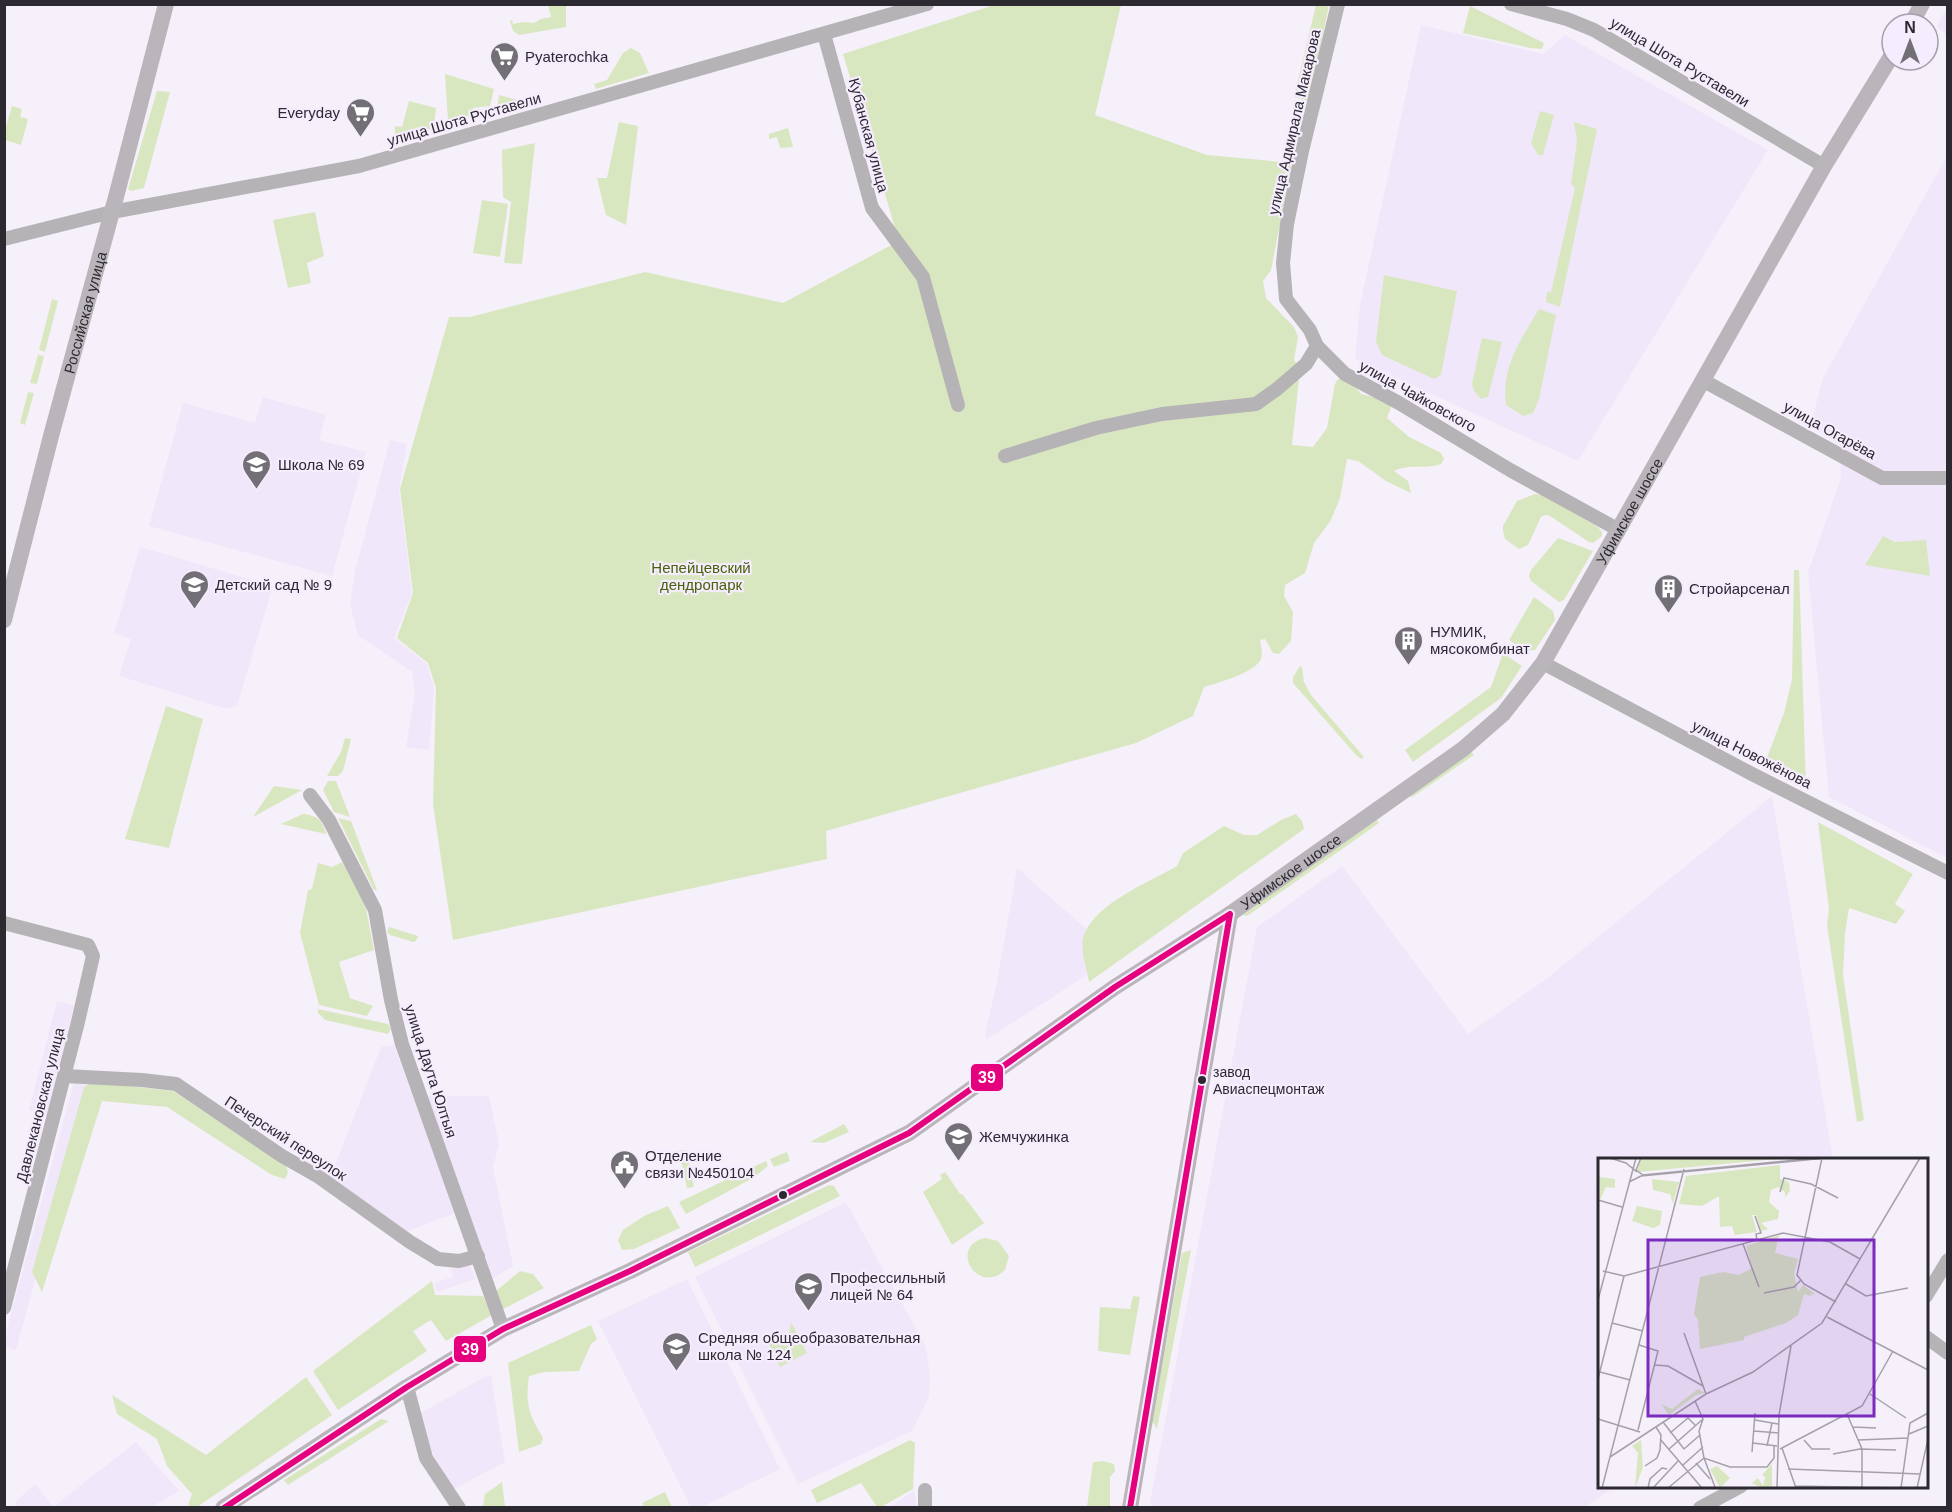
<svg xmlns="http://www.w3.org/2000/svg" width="1952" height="1512" viewBox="0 0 1952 1512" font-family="Helvetica,sans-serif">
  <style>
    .built { fill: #f1e7fa }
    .green { fill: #d9e7c1 }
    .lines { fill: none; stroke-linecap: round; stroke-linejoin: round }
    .minor { stroke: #b6b3b6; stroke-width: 14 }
    .major { stroke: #bab5ba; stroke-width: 16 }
    .bus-1-casing { stroke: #f5ecfd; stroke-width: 10 }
    .bus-1 { stroke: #e5007d; stroke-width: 6 }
    .bus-dot { fill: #2d2931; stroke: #f5ecfd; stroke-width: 2 }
    .labels { text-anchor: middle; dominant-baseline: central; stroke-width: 4.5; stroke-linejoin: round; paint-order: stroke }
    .bus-label { font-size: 14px; fill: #2d2931; stroke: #f5ecfd; text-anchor: start }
    .poi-label { font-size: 15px; fill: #2d2931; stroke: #f5ecfd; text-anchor: start }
    .street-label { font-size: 15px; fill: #2d2931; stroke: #f5ecfd }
    .park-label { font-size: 15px; fill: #496108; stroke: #f5ecfd }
    .inset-road { fill: none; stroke: #a5a0a9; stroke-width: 1.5 }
    .view { fill: #7b2cbf; fill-opacity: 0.15; stroke: #7b2cbf; stroke-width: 3 }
    .inset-edge { fill: none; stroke: #2d2931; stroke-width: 3 }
    .line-badge { stroke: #f5ecfd; stroke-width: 2 }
    .badge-label { font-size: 16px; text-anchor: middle; font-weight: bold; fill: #fff }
  </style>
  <rect width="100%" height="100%" fill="#f5f0f9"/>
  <path class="built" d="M1947,7V36L1937,26Z
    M1421,25L1543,54L1565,35L1768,150L1578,461L1355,359L1360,305Z
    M1947,156V858L1829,797L1808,572L1841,478L1839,443L1810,427L1823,378Z
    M263,397L326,415L319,440L366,452L332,576L149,526L183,403L255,423Z
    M390,440L407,444L399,489L412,593L394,638L427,664L434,689L429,750L406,747L415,693L412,672L358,635L350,604L355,571Z
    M140,547L273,586L237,706L227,709L119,676L131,639L114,633Z
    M1772,796L1833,1159L1600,1160V1486L1615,1487L1583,1508H1153L1150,1503L1257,927L1342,866L1468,1034L1546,979Z
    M1017,868L1116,955L1070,986L987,1039L985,1034L997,982Z
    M57,1001L74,1005L47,1115L29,1110Z
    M394,1045L456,1213L400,1234L329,1181L381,1047Z
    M74,1082L88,1086L16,1350L5,1347V1336Z
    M427,1096H489L499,1144L493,1167L513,1266L491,1280Z
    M846,1202L926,1347L930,1377L929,1397L912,1431L798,1484L695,1277Z
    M469,1262L475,1279L437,1292L434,1283L453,1277L451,1268Z
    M687,1279L780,1469L702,1507H691L598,1321Z
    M488,1375L491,1376L505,1462L452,1490L424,1437L419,1414Z
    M136,1442L179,1491L151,1507H16L15,1502L35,1484L53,1507Z
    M914,1490L917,1507H891Z"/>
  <path class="green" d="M548,5H566V27L519,35L513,31L510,21L512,20L513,24L523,22L534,23L541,19L551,17Z
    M994,5H1121L1095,115L1207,155L1292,163L1271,270L1263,281L1266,298L1294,327L1298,337L1294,360L1300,369L1292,445L1313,447L1327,428L1335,384L1338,379L1350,380L1361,394L1389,401L1391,407L1387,418L1409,437L1441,453L1444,459L1441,464C1425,470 1409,463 1394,471L1408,481L1411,493L1386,481L1358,461L1347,459L1340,498L1331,520L1314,543L1305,573L1285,585L1284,596L1293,612L1291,641L1279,654L1273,653L1265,639L1260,640C1261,646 1263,654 1261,659C1255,673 1217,683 1204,687L1193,716L1136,743L826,831L827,859L453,940L433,804L436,688L428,663L397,638L413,593L400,489L449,317H470L645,272L783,303L899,241L843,54Z
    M1316,5H1329L1309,101L1294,97Z
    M1470,6L1544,43L1542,49L1530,48L1463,33Z
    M1653,46L1679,63L1676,68L1650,52Z
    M631,48L640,53L649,73L596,89L594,84L607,80L623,53Z
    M445,74L494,89L490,106L473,108V115L448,120Z
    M157,91L170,92L144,188L131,191L128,189Z
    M499,95L529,103L497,111Z
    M409,101L436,108L434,128L395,138V126L402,127Z
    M12,106L22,109L20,117L28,119L21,145L5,140V130Z
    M1540,111L1554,115L1543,155H1538L1531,143Z
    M619,122L638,126L626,225L606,215L597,178H607Z
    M1574,122L1597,129L1560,307L1546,302L1547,292H1551L1575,188L1571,184L1577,141Z
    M788,128L793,147L780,148L777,137L769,139V134Z
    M535,143L522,264L504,263L511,202L503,197L502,150Z
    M482,200L508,204L500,257L473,253Z
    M315,212L324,256L307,263L311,283L288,288L273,220Z
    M1384,275L1457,291L1441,375L1434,379L1382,355L1376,342Z
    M52,299L58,301L45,352L39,350Z
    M1539,309L1556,315L1539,399L1533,413L1523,416L1506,405C1501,366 1521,340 1539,309Z
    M1482,338L1502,342L1488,397L1481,399L1474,391L1472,384Z
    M38,355L44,356L37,384L30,383Z
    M28,392L34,393L25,425L20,423Z
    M1535,494L1543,495L1598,527L1602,532V536L1593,543L1589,542L1550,516L1545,515L1541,517L1528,545L1519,549L1505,539L1503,531V526L1517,501Z
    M1883,536L1895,542L1926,540L1930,576L1865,565Z
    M1558,538L1593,551L1564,600L1559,602L1531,581L1529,576L1531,570Z
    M1794,570H1799L1800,598L1806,789L1763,768L1784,713L1792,680Z
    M1534,597L1553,611L1555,620L1535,650L1526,651L1509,640Z
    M1503,653L1522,666L1501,698L1413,762L1405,750L1491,687Z
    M1300,666L1302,667L1304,682L1311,695L1364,757L1361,759L1356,755L1293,683V677Z
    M166,706L203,719L169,848L125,839Z
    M345,738L351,739L343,771L338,776H327L341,752Z
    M1470,750L1474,755L1411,798V791Z
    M328,781H336L350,817L334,812L323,790Z
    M274,786L302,790L253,817Z
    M303,814C317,815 323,821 326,834L281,824Z
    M1296,814L1302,821L1304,829L1089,982C1087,969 1079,948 1084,935C1096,903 1148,883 1177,866L1183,853L1224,826L1244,835H1257L1281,820Z
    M338,818L351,821L377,890H374Z
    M1375,818L1379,823L1247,916L1243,915Z
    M1818,822L1913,874L1895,904L1905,911L1896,924L1849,908L1845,933L1843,975L1864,1120L1857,1122L1827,925L1829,909Z
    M342,862L364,899L374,950L339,962L350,998L373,1006L367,1016L319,1005L300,933L308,890L312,889L318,863L332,867Z
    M389,927L418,936L416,941L413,942L390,935L387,932Z
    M318,1009L388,1024L391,1029L388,1034L325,1020L318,1013Z
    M93,1082L173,1091L286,1166L288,1173L285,1179L272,1175L167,1107L102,1101L42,1292L32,1272L84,1087Z
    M844,1124L849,1132L824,1143L810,1142Z
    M686,1150L694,1187L687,1188L679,1151Z
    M787,1152L790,1161L774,1167L770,1159Z
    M766,1161L768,1166L753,1178L686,1214L679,1202Z
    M945,1172L960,1194H962L984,1223L952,1245L923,1192L942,1179L940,1175Z
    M829,1185L834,1186L840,1196L695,1267L688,1252Z
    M668,1206L680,1228L634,1249L622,1250L618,1240L623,1230L644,1216Z
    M985,1238L998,1241L1009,1256L1005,1270C977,1296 948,1246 985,1238Z
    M1191,1250L1157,1429L1152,1421L1182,1253Z
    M520,1271L533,1274L544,1288L501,1310L495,1292Z
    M432,1281L435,1295L483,1296L492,1315L446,1341L431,1320L413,1331L427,1351L338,1410L313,1371Z
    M1133,1296L1140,1297L1130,1355L1098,1351L1100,1307L1130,1309Z
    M791,1322L807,1353L780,1367L767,1340H776L789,1334Z
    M591,1325L597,1339L591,1344L579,1371L544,1372L529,1376C525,1404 529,1415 543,1438L541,1444L519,1452L508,1363Z
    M306,1377L332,1415L197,1507H192L188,1505L192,1494L167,1466L157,1439L117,1414L112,1395L206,1455Z
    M381,1419L389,1421L288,1485L284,1480Z
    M910,1440L915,1443L913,1489L881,1507H877L861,1483L817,1503L811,1490Z
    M1103,1461L1114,1464L1115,1471L1110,1477V1507H1087L1093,1462Z
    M502,1482L505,1507H483L485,1494Z
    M665,1492L672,1507H645L642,1503Z"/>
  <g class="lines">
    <path class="minor" d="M1338,4L1302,151L1287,224L1283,263L1286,299L1310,330L1317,346L1345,374L1399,403L1510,470L1619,530
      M1511,4L1567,19L1594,30L1824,166
      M824,34L872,208L923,277L958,405
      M4,239L112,212L359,166L927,4
      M1704,381L1882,478H1948
      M1005,456L1096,428L1162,414L1256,404L1277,389L1306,364L1317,346
      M1543,663L1752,774L1948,873
      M310,795L329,820L375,910L391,1000L402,1044L503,1329
      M4,923L88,945L93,956L78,1022L4,1308
      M65,1076L142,1080L176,1084L282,1156L319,1177L410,1242L438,1259L459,1261L478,1256
      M1926,1296L1948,1260
      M1926,1337L1948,1353
      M407,1387L426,1458L459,1508
      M925,1508V1490
      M1700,1508L1741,1486"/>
    <g class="major">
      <path d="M1911,24L1922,4"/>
      <path id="s1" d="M4,620L51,436L116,197L166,4"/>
      <path id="s2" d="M223,1508L407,1387L503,1329L630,1271L909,1133L1115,987L1230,914L1463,749L1503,714L1543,663L1824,166L1892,55"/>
      <path d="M1130,1508L1230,914"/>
    </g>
    <defs>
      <path id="bus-1" d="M224,1508L407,1387L503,1329L630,1271L909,1133L1115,987L1230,914
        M1130,1508L1230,914"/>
    </defs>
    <use href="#bus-1" class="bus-1-casing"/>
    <use href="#bus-1" class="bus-1"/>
  </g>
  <defs>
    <symbol id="supermarket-pin" viewBox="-11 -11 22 30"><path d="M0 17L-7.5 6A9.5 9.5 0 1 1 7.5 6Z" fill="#736f77" stroke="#f5ecfd"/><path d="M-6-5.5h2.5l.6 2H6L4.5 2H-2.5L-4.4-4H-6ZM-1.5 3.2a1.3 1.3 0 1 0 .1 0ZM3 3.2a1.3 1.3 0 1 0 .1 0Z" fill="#fff"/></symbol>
    <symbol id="school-pin" viewBox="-11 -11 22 30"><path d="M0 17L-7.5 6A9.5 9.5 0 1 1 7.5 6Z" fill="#736f77" stroke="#f5ecfd"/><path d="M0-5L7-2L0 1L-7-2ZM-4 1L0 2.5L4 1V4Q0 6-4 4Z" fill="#fff"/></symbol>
    <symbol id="building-pin" viewBox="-11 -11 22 30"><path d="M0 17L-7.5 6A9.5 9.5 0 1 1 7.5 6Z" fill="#736f77" stroke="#f5ecfd"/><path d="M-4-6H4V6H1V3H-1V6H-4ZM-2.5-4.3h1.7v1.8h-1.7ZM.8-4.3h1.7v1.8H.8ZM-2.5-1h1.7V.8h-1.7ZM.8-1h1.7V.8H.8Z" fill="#fff"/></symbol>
    <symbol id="civic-pin" viewBox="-11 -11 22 30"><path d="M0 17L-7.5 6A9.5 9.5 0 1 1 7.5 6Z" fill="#736f77" stroke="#f5ecfd"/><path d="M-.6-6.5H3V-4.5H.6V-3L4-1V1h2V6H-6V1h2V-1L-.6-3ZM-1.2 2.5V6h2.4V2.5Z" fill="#fff"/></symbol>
    <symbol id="university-pin" viewBox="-11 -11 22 30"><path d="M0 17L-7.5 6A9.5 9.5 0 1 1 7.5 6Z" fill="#736f77" stroke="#f5ecfd"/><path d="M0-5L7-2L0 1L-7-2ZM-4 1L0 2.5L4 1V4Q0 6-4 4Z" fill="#fff"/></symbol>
  </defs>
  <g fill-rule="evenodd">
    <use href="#supermarket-pin" x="488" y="40" width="33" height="45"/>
    <use href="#supermarket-pin" x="344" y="96" width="33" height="45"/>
    <use href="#school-pin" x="240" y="448" width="33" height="45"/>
    <use href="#school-pin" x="178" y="568" width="33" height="45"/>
    <use href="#building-pin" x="1652" y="572" width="33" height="45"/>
    <use href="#building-pin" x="1392" y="624" width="33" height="45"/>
    <use href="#school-pin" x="942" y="1120" width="33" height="45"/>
    <use href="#civic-pin" x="608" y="1148" width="33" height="45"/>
    <use href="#university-pin" x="792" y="1270" width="33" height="45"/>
    <use href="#school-pin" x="660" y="1330" width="33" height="45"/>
  </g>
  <g class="bus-dot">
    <circle cx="1202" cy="1080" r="5"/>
    <circle cx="783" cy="1195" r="5"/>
  </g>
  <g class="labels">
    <g class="bus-label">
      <text x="1213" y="1072">завод<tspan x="1213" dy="17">Авиаспецмонтаж</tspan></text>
    </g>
    <g class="poi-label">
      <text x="525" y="56">Pyaterochka</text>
      <text x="340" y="112" text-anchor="end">Everyday</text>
      <text x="278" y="464">Школа № 69</text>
      <text x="215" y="584">Детский сад № 9</text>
      <text x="1689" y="588">Стройарсенал</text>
      <text x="1430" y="631">НУМИК,<tspan x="1430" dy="17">мясокомбинат</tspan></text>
      <text x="979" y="1136">Жемчужинка</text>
      <text x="645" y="1155">Отделение<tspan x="645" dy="17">связи №450104</tspan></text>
      <text x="830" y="1277">Профессильный<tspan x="830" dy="17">лицей № 64</tspan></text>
      <text x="698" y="1337">Средняя общеобразовательная<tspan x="698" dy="17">школа № 124</tspan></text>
    </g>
    <g class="street-label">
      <text transform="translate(1680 62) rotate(31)">улица Шота Руставели</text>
      <text transform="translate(464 119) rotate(-16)">улица Шота Руставели</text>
      <text transform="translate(1294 122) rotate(-77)">улица Адмирала Макарова</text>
      <text transform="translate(869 135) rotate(75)">Кубанская улица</text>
      <text stroke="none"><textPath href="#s1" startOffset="318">Российская улица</textPath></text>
      <text transform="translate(1418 396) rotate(29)">улица Чайковского</text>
      <text transform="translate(1830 430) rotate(29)">улица Огарёва</text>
      <text stroke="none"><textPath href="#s2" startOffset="1750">Уфимское шоссе</textPath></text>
      <text transform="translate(1752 754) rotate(27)">улица Новожёнова</text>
      <text stroke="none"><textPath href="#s2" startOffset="1246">Уфимское шоссе</textPath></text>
      <text transform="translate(431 1071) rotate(72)">улица Даута Юлтыя</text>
      <text transform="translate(40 1105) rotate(-76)">Давлекановская улица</text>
      <text transform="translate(286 1138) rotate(33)">Печерский переулок</text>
    </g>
    <g class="park-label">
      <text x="701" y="567">Непейцевский<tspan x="701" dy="17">дендропарк</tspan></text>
    </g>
  </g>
  <g transform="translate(1598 1158)">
    <rect width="330" height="330" fill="#f5f0f9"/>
    <path d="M43,0H191L39,14ZM182,7V21L191,24L192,33L187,39V34L180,29L173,32L171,44L181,53L180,61L163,65L170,71L163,73L158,57H154L159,74L137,77L134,68L122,69L121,38L104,48L81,46L88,18ZM1,19L17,21V30L8,29L2,42ZM54,21L81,24L75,46L72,36L55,32ZM39,48L64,53L62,67L55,70L34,63ZM181,77L177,95L200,101L196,115L200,134L205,127L217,136L212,137L214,139L206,136L200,157L188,165L146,179V182L102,191L100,162L96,156L102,119L125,114L141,117L154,110L148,88ZM100,231L107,235L98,237L71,257L63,246L74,251ZM43,282L45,309L37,330L40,295L34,288ZM174,306V330H163L154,325L160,320L165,328L167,319L164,317ZM119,308L132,320L122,330L112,311Z" fill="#d9e7c1"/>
    <path class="inset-road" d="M12,0L28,5L39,14M43,0L38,12L45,17L218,0M224,0L199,117L206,126L238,144M31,24L43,18L228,0M182,34L186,20L213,26L240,40M0,42L24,49M157,58L163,75L158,76L159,82M145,86L161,129M5,113L26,118L185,75L232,84L262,101M248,126L268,138L310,130M166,135L196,129L203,122M0,142L38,0M229,159L330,212M14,165L45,173M86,175L108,236M57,207L70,208L105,228M2,214L32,222M0,221L26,118M272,236L308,260M97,243L105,261L101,273L106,300L117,329M249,256L264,291V330M0,261L42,274M157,262L180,266M65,264L86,291L102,277M255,269L278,270M40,272L60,193L41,187M156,273L181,275M72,275L90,260L97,267M311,276L330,268M62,281L104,330M206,282L214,291H232M260,282L310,280M155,285L179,288M169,288L174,265M184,290L198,330M71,291L105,261M182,291L264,248L295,193M154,294L157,255M235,296L262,291L298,292M12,299L108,236L155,214L224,165L322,0M98,305L112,321M85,307L105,289M47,308L59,300L62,292L63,277L58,269M190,311L322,316M197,328L304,330M4,330L86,11M50,330L52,321L64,310L69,311M55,330L80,303M70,330L106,300L132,309H169L176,300V288M179,330L181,257L193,188M303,330L312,265L330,255M319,330L330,281"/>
    <path class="view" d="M50,82H276V258H50Z"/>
    <rect width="330" height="330" class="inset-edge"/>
  </g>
  <g class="line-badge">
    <rect x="970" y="1063" width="34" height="29" rx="6" fill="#e5007d"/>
    <rect x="453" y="1335" width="34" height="28" rx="6" fill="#e5007d"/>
  </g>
  <g class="badge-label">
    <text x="987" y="1083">39</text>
    <text x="470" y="1355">39</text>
  </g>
  <rect width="1952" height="1512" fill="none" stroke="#2d2931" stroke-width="12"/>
  <g transform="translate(1910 42)"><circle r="28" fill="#f5ecfd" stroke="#a59eab" stroke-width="1.5"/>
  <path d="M0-4.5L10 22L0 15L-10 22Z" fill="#736f77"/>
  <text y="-9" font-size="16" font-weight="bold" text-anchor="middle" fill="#2d2931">N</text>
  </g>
</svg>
